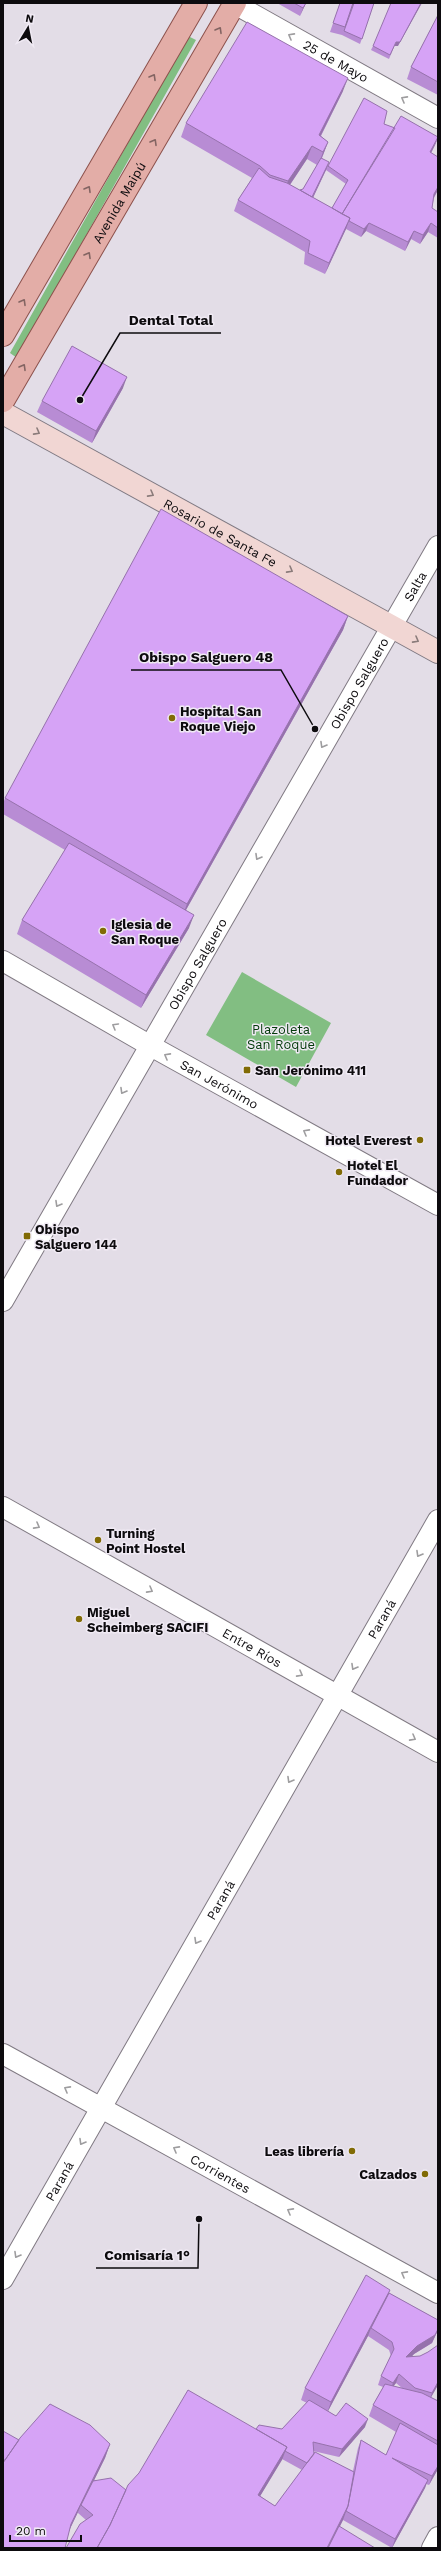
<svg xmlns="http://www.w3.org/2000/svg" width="441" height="2551" viewBox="0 0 441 2551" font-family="'Work Sans',sans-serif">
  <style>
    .green { fill: #82be82 }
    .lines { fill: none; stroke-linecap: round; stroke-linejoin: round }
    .street-casing { stroke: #807a83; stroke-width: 22 }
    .secondary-casing { stroke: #807a83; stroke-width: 24 }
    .primary-casing { stroke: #8c514c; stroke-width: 24 }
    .street { stroke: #fff; stroke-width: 20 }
    .secondary { stroke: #f1d6d3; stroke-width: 22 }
    .primary { stroke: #e3ada7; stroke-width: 22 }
    .wall { fill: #b88cd4; fill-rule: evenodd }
    .shaded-wall { fill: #9672ac }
    .building { fill: #d6a3f6; stroke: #9672ac }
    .oneway { stroke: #836462 }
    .oneway2 { stroke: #9e9d9f }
    .oneway3 { stroke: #8a7b7a }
    .poi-dot { fill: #816b05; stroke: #f0eaf4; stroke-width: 1.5 }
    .labels { text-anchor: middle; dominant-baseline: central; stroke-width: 3; stroke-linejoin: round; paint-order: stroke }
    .street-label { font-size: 13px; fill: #0d0b0e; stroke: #f0eaf4 }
    .poi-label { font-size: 13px; font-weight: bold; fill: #0d0b0e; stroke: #f0eaf4; text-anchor: start }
    .park-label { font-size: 13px; fill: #033a0a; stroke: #f0eaf4 }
    .leader { fill: none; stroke: #0d0b0e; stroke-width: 1.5 }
    .callout-dot { fill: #0d0b0e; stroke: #f0eaf4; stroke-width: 1.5 }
    .callout-label { font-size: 14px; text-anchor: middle; font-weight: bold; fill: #0d0b0e; stroke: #f0eaf4; stroke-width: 3; stroke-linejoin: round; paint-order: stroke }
  </style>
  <rect width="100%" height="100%" fill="#e3dde7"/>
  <path class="green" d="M188,36L196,40L17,358L10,353Z
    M242,972L331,1023L296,1087L206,1035Z"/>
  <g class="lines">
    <defs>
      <g id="street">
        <path id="s1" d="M233,3L438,118"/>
        <path id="s2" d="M3,961L149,1045L438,1205"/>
        <path id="s3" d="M3,1301L438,546"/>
        <path id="s4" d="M3,1507L438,1752"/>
        <path id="s5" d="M3,2054L438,2293"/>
        <path id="s6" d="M3,2279L438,1520"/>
        <path d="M432,2548L438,2537"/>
      </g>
      <g id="secondary">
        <path id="s7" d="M3,413L438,652"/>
      </g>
      <g id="primary">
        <path d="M3,335L196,3"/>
        <path id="s8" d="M3,401L235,3"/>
      </g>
    </defs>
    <use href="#street" class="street-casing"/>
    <use href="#secondary" class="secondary-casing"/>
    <use href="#primary" class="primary-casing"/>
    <use href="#street" class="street"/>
    <use href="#secondary" class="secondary"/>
    <use href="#primary" class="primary"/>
  </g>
  <path class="wall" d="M277,3H306L300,16Z
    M340,3H374L360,44L342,35L330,32Z
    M438,15V95L407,79L411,67Z
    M373,46H398H394L389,59L371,50Z
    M343,91L321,136L328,142L322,158L328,166L384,124L395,128L438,138L435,145L431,153L438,157V190L434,198L432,208L438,212V238L428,232L420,244L411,239L405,251L366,231L361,237L346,229L325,274L304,264L305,252L234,211L238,200L252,178L181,137L186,123ZM307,159L317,165L303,189L300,190L290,185ZM326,170L346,184L332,208L313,198Z
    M123,388L92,443L37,412L42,401Z
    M348,616L343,630L186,910L189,928L141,1008L17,934L22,920L65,850L3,814V804L5,798Z
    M389,2293L438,2320V2330L432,2343L414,2354L411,2357L438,2385L431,2397L437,2400L438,2398V2469L429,2485L426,2484L425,2488L392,2548L343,2520L340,2526L86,2520L78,2513V2512L69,2531L19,2440L110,2444L105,2458L94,2480L126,2490L256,2429H282L307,2403L301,2400L305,2388ZM368,2336L389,2350L391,2356L381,2376L378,2385L383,2387L373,2405L369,2416L396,2432L386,2455L361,2440L358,2448L353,2471L314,2454L313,2451L339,2457L365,2427L336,2416L328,2411ZM396,2383L402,2388L393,2386ZM282,2459L302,2470L275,2506L260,2496Z"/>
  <path class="shaded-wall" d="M306,3L300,16L303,8Z
    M421,3H422L398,46H394L389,59L396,42Z
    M348,78L343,91L314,149L319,135Z
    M438,138L435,145L427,161L430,152Z
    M328,142L323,155L318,166L323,152Z
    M312,146L307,159L283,195L288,181Z
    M329,162L326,170L308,208L311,200Z
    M438,187V190L431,202L434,194Z
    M350,218L346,229L325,274L329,263Z
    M369,223L366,231L361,237L364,229Z
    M431,223L428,232L420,244L423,235Z
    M414,231L411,239L405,251L408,242Z
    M127,377L123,388L92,443L96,431Z
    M348,616L343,630L182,917L187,904Z
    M194,915L189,928L141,1008L146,995Z
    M390,2290L386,2301L371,2328L368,2336L327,2413L331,2402Z
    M438,2329V2330L432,2343L414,2354L403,2366L406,2357L417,2346Z
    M399,2374L396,2383L390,2391L393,2383Z
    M438,2382V2385L429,2401L432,2393Z
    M368,2419L365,2427L339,2457L342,2449Z
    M110,2444L105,2458L82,2505H81L78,2512L66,2537L71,2524Z
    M287,2447L282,2460L253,2508L258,2495Z
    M438,2466V2469L429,2485L432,2476Z
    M428,2480L425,2488L392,2548L395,2539Z
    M348,2506L343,2520L329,2548H327Z"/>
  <path class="building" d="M294,3H306L303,8Z
    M340,3H353L345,27L333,23Z
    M354,3H374L362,39L344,31Z
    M391,3H421L400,42H396L390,55L373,46Z
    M438,15V82L411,67Z
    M247,22L348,78L319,135L328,142L323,152L312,146L288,181L270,175L260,166L186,123Z
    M364,98L387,111L384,124L395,128L342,214L332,208L348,180L328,166Z
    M401,116L438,137L430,152L438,157V187L434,194L432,208L438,212V228L431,223L423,235L414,231L408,242L369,223L364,229L349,221L350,218L342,214Z
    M321,158L329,162L312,197L300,190L303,189Z
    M259,168L269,177L287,183L350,218L329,263L308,253L310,241L238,200Z
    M72,346L127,377L96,431L42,401Z
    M161,509L348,616L187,904L5,798Z
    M69,843L194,915L146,995L22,920Z
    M366,2275L390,2290L331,2402L305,2388Z
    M389,2293L438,2320V2329L435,2335L417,2346L406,2357L420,2356L428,2352L438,2345V2382L432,2393L415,2388L399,2374L393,2383L381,2376L394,2349L392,2342L371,2328Z
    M385,2384L422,2393L438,2401V2441L373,2405Z
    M188,2390L287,2447L258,2495L275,2506L315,2452L354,2472L348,2506L327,2548H97L110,2525L128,2485L139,2473Z
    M309,2400L336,2416L346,2403L368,2419L342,2449L313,2442L314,2454L307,2463L285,2451L287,2447L256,2429L259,2425L282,2429Z
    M50,2404L90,2425L110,2444L71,2524L65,2548H3V2463L20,2438Z
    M400,2423L438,2445V2466L432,2476L392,2458L428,2480L395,2539L346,2511L348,2506L361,2440L386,2455Z
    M3,2431L19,2440L5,2460H3Z
    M111,2478L126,2490L110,2525L97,2548H66L80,2524L93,2515L81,2505L93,2481Z
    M339,2526L375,2548H328Z"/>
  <defs><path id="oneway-chevron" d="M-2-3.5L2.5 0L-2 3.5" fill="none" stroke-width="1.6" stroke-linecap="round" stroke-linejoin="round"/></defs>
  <g class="oneway">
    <use href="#oneway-chevron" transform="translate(219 30) rotate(-60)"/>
    <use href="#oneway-chevron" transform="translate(153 77) rotate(-60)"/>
    <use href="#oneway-chevron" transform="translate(154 142) rotate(-60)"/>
    <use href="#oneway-chevron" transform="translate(88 189) rotate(-60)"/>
    <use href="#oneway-chevron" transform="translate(88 255) rotate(-60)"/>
    <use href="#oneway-chevron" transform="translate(23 302) rotate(-60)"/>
    <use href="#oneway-chevron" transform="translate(23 367) rotate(-60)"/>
  </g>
  <g class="oneway2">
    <use href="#oneway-chevron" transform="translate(291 36) rotate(-151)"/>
    <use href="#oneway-chevron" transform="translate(404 99) rotate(-151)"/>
    <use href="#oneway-chevron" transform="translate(323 745) rotate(120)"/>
    <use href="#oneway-chevron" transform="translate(258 857) rotate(120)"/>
    <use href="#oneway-chevron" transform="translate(115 1026) rotate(-150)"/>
    <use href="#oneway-chevron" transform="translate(167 1056) rotate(-151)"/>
    <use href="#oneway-chevron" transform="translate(123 1091) rotate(120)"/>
    <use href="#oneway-chevron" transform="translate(306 1132) rotate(-151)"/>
    <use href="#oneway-chevron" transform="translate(58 1204) rotate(120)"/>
    <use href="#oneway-chevron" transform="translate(37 1526) rotate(29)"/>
    <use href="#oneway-chevron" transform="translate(419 1554) rotate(120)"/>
    <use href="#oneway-chevron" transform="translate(150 1590) rotate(29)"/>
    <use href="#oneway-chevron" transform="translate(354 1667) rotate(120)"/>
    <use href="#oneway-chevron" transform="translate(300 1674) rotate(29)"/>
    <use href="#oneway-chevron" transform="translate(413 1738) rotate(29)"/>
    <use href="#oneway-chevron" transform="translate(290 1780) rotate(120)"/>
    <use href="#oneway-chevron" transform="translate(197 1941) rotate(120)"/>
    <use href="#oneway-chevron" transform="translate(67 2089) rotate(-151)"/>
    <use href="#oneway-chevron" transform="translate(82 2142) rotate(120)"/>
    <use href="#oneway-chevron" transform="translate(176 2149) rotate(-151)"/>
    <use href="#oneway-chevron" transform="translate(290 2211) rotate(-151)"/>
    <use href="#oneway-chevron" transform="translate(17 2255) rotate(120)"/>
    <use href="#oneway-chevron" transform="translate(404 2274) rotate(-151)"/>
  </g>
  <g class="oneway3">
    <use href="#oneway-chevron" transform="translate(37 432) rotate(29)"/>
    <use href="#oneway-chevron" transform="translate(151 494) rotate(29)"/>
    <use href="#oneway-chevron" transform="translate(290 570) rotate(29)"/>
    <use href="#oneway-chevron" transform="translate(416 640) rotate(29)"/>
  </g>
  <g class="poi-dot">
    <circle cx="172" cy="718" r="4"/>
    <circle cx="103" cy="931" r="4"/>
    <rect x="243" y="1066" width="8" height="8" rx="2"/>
    <circle cx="420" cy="1140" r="4"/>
    <circle cx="339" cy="1172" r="4"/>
    <rect x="23" y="1232" width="8" height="8" rx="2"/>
    <circle cx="98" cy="1540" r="4"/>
    <circle cx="79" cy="1619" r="4"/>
    <circle cx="352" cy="2151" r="4"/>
    <circle cx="425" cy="2174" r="4"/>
  </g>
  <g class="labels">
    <g class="street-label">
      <text stroke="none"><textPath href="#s1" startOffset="118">25 de Mayo</textPath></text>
      <text stroke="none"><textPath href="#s8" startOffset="230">Avenida Maipú</textPath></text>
      <text stroke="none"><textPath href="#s7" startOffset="248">Rosario de Santa Fe</textPath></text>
      <text stroke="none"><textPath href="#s3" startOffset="825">Salta</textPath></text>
      <text stroke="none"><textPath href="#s3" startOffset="713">Obispo Salguero</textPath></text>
      <text stroke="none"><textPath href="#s3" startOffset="389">Obispo Salguero</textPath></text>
      <text stroke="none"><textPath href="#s2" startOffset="249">San Jerónimo</textPath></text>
      <text stroke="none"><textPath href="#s6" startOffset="761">Paraná</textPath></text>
      <text stroke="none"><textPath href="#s4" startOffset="286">Entre Ríos</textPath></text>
      <text stroke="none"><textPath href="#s6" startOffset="437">Paraná</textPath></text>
      <text stroke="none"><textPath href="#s5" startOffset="248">Corrientes</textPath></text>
      <text stroke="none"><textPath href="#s6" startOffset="113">Paraná</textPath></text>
    </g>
    <g class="poi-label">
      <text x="180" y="711">Hospital San<tspan x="180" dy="15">Roque Viejo</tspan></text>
      <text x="111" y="924">Iglesia de<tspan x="111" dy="15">San Roque</tspan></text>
      <text x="255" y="1070">San Jerónimo 411</text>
      <text x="412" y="1140" text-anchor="end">Hotel Everest</text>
      <text x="347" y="1165">Hotel El<tspan x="347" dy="15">Fundador</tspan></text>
      <text x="35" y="1229">Obispo<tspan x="35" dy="15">Salguero 144</tspan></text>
      <text x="106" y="1533">Turning<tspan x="106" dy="15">Point Hostel</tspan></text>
      <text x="87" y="1612">Miguel<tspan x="87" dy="15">Scheimberg SACIFI</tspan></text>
      <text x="344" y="2151" text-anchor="end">Leas librería</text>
      <text x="417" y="2174" text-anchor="end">Calzados</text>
    </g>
    <g class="park-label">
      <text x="281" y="1029">Plazoleta<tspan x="281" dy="15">San Roque</tspan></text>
    </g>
  </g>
  <path class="leader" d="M80 400L120 333H221M315 729L281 670H131M199 2219L198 2268H96"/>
  <g class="callout-dot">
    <circle cx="80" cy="400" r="4"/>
    <circle cx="315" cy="729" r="4"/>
    <circle cx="199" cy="2219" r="4"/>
  </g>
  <g class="callout-label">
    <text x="171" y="325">Dental Total</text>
    <text x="206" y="662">Obispo Salguero 48</text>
    <text x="147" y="2260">Comisaría 1°</text>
  </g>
  <rect width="441" height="2551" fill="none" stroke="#0d0b0e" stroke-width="8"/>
  <g transform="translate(28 28) rotate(10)" stroke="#f0eaf4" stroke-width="3" paint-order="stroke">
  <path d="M0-3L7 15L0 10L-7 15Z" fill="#0d0b0e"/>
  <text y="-6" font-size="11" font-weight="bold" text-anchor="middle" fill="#0d0b0e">N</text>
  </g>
  <path d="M10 2535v6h71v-6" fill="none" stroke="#0d0b0e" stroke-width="2"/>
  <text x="16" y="2535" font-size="12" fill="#0d0b0e" stroke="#f0eaf4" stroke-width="3" paint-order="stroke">20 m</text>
</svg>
